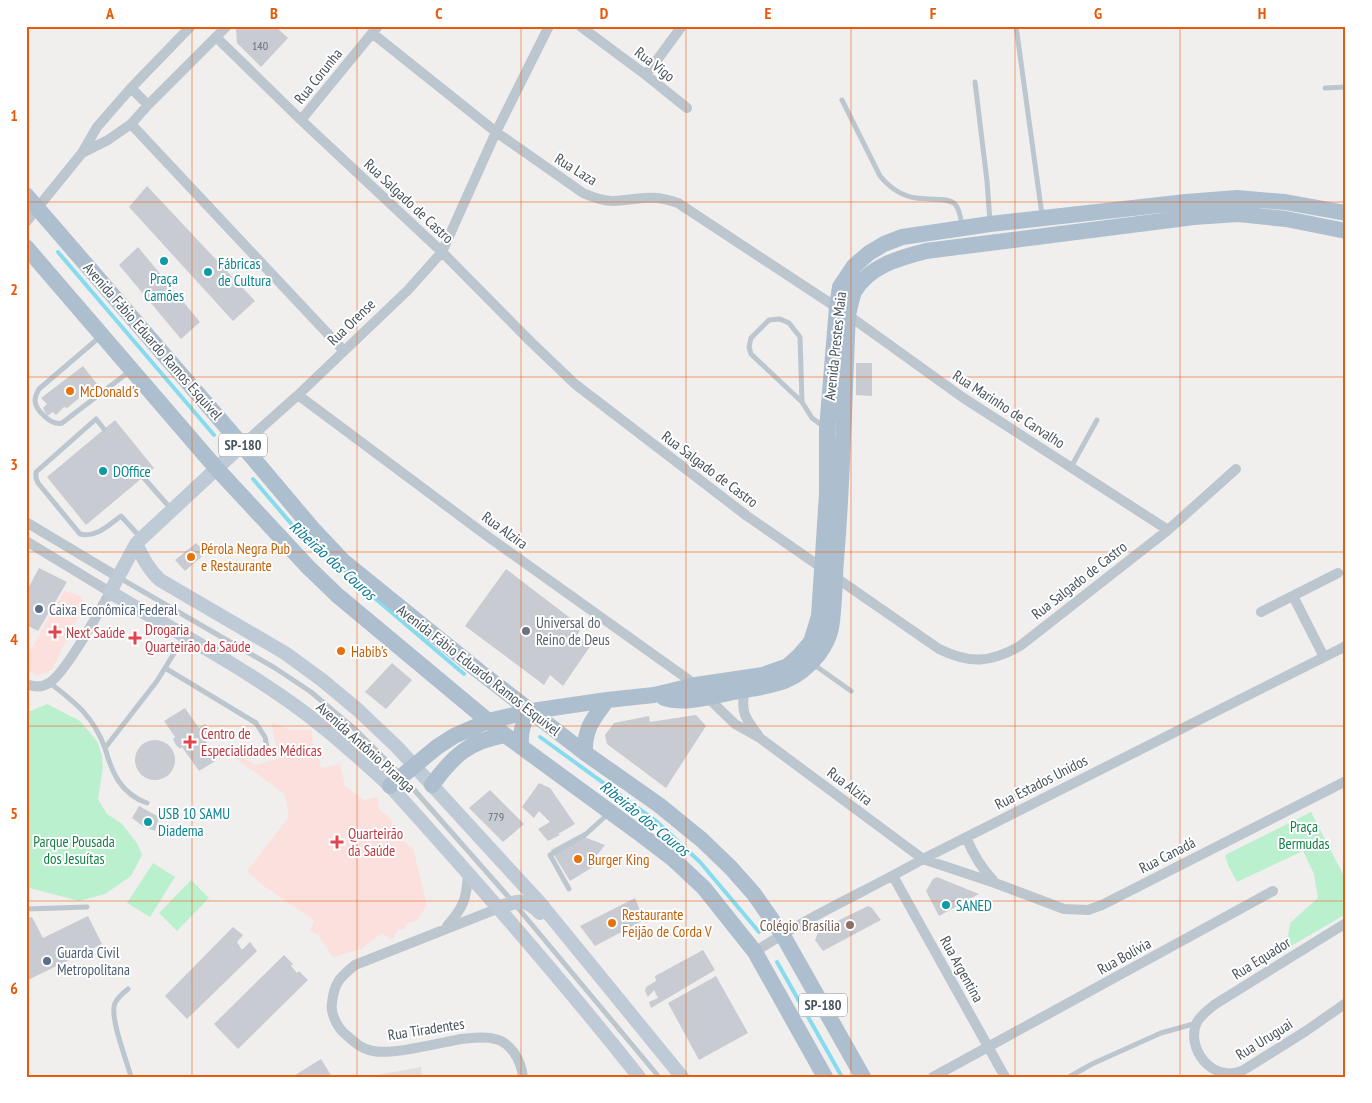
<svg xmlns="http://www.w3.org/2000/svg" width="1372" height="1103" viewBox="0 0 1372 1103" font-family="'PT Sans Narrow',sans-serif">
  <style>
    .education { fill: #e2dfe0 }
    .medical { fill: #fbe0de }
    .green { fill: #bbf0ce }
    .lines { fill: none; stroke-linecap: round; stroke-linejoin: round }
    .stream { stroke: #87dbee; stroke-width: 4 }
    .building { fill: #c8cbd1 }
    .lane { stroke: #bcc6ce; stroke-width: 5 }
    .street { stroke: #bcc6ce; stroke-width: 10 }
    .secondary { stroke: #becad6; stroke-width: 14 }
    .primary { stroke: #adbfce; stroke-width: 16 }
    .grid { fill: none; stroke: #e8590c; stroke-width: 1; stroke-opacity: 0.55 }
    .culture-dot { fill: #0f9aa8; stroke: #fff; stroke-width: 2 }
    .food-dot { fill: #e8710a; stroke: #fff; stroke-width: 2 }
    .service-dot { fill: #5c6f8a; stroke: #fff; stroke-width: 2 }
    .worship-dot { fill: #6b7280; stroke: #fff; stroke-width: 2 }
    .health-dot { fill: #e0444e; stroke: #fff; stroke-width: 2 }
    .education-dot { fill: #8d6e63; stroke: #fff; stroke-width: 2 }
    .labels { text-anchor: middle; dominant-baseline: central; stroke-width: 4; stroke-linejoin: round; paint-order: stroke }
    .number-label { font-size: 12px; fill: #667079 }
    .shield { fill: #fff; stroke: #7e868d; stroke-width: 1 }
    .shield-label { font-size: 14px; font-weight: bold; fill: #46525c }
    .street-label { font-size: 15px; fill: #46525c; stroke: #fff }
    .culture-label { font-size: 15px; fill: #0d838f; stroke: #fff; text-anchor: start }
    .food-label { font-size: 15px; fill: #c56008; stroke: #fff; text-anchor: start }
    .service-label { font-size: 15px; fill: #4e5e75; stroke: #fff; text-anchor: start }
    .worship-label { font-size: 15px; fill: #5b616d; stroke: #fff; text-anchor: start }
    .health-label { font-size: 15px; fill: #be3a42; stroke: #fff; text-anchor: start }
    .park-label { font-size: 15px; fill: #158048; stroke: #fff }
    .education-label { font-size: 15px; fill: #785e54; stroke: #fff; text-anchor: end }
    .water-label { font-size: 16px; font-style: italic; fill: #0a7b95; stroke: #fff }
    .neatline { fill: none; stroke: #e8590c; stroke-width: 2 }
    .grid-label { font-size: 16px; text-anchor: middle; font-weight: bold; fill: #e8590c }
  </style>
  <rect width="100%" height="100%" fill="#f1eeee"/>
  <path class="education" d="M421,1067L422,1077H367Z"/>
  <path class="medical" d="M64,591L78,595L82,598L83,607L52,669L46,673L36,675L26,669V658Z
    M272,723L291,730H312L313,749L318,756L321,768L340,764L345,786L364,800L378,797L379,810L387,815L393,822L391,828L394,832V835L413,848L427,905L416,921L407,923L404,929L397,931L392,940L382,933L361,949L333,957L318,935L310,931L314,920L265,887L247,871L289,817L285,794L225,751L224,745L255,765L278,759Z"/>
  <path class="green" d="M47,704L80,721L97,741L102,756L103,767L98,799L107,814L121,823L137,843L142,855L131,876L105,894L79,901L26,887V709L31,711Z
    M1311,812L1346,880V914L1286,949L1290,923L1318,898L1314,874L1303,851L1237,882L1228,865L1225,855Z
    M153,863L175,877L150,917L127,903Z
    M191,880L209,898L177,931L159,913Z"/>
  <g class="lines">
    <path class="stream" d="M58,252L214,435
      M253,479L300,534L335,564
      M357,583L464,674
      M540,737L656,821L700,862L759,932
      M777,962L842,1077"/>
  </g>
  <path class="building" d="M239,26H275L288,38L261,67L237,43L236,29Z
    M147,186L255,301L233,321L129,207Z
    M138,247L200,322L181,339L119,265Z
    M856,363H872V396L856,395Z
    M83,366L97,384L67,408L64,407L56,415L53,412L47,416L43,408L47,404L41,398Z
    M115,420L154,468L86,525L47,477Z
    M196,543L206,553L185,571L175,560Z
    M39,568L67,582L38,631L26,625V592Z
    M506,569L582,627L577,635L591,645L563,686L550,675L544,685L465,626Z
    M392,663L412,680L386,709L365,692Z
    M185,708L199,728L205,724L210,730L203,736L217,760L199,771L182,747L180,749L176,745L173,739L175,737L164,721Z
    M696,715L706,726L666,788L607,744L605,735L614,723L649,716L650,722Z
    M135 760a20 20 0 1 1 40 0a20 20 0 1 1-40 0Z
    M539,783L550,788L575,824L558,834L560,835L548,841L538,829L550,822L539,811L534,818L522,807Z
    M490,790L524,824L503,842L469,808Z
    M139,806L159,817L155,831L144,827L132,818Z
    M579,835L605,845L597,855L601,862L570,881L551,850Z
    M937,877L979,894L939,916L926,891L933,879Z
    M635,898L644,920L595,946L580,926Z
    M868,906L872,908L881,920L823,951L815,940L819,930Z
    M88,916L102,944L28,980L26,977V919L32,917L43,938Z
    M233,927L243,935L237,942L242,950L250,942L257,951L187,1019L165,996Z
    M703,950L715,970L651,1008L649,1002L658,998L654,990L648,997L645,991L646,987L656,981L655,976Z
    M284,955L293,964L291,966L297,973L299,971L308,980L238,1049L214,1024Z
    M716,976L748,1033L699,1060L668,1003Z
    M321,1059L332,1077H292Z"/>
  <g class="lines">
    <path class="lane" d="M1016,26L1042,215
      M975,82L987,181L990,221
      M1325,88L1346,87
      M842,100L880,176C890,188 901,196 916,198C926,200 948,197 955,204C960,210 961,219 962,226
      M101,336L39,389C37,393 35,396 35,401C36,411 52,426 62,423L130,371
      M802,402L800,337L789,323L780,319L769,320L751,338L749,347L751,354L802,402L812,418L827,429H842
      M104,429L96,419L36,472V478L38,483L80,534C96,538 109,525 121,516L141,538
      M1071,467L1097,420
      M143,477L172,510
      M118,577L275,668L311,692L356,730L402,776L513,902L659,1077
      M813,664L851,691
      M165,668L256,723L265,737L267,747
      M50,683C76,703 93,716 105,748
      M147,803C121,794 112,773 105,748L157,681L184,637
      M569,889L550,855L586,834L608,814
      M26,909L87,907
      M128,989C123,993 118,997 115,1003C109,1017 127,1061 131,1077
      M1069,1077L1092,1064L1161,1033L1197,1023"/>
    <path class="street" d="M580,26L646,75L687,108
      M372,33L496,132L583,193C592,197 602,201 613,201C641,200 649,193 678,203L848,315L962,397L1168,530
      M217,38L301,120L442,252L531,342L575,384L747,516L939,649C970,664 990,663 1020,646L1168,530L1236,469
      M646,75L682,26
      M131,88L148,105
      M301,120L378,26
      M131,124L344,351
      M82,153L97,127L131,88L191,26
      M26,222L82,153L108,140L131,124L148,105L227,26
      M298,395L483,533L696,685
      M242,445L298,395L408,290L442,252L496,132L549,26
      M26,522L118,577
      M26,541L110,592C99,612 66,673 49,683C41,688 35,687 26,684
      M1293,596L1324,657
      M1261,612L1338,573
      M745,690C740,711 745,718 758,735
      M707,697L735,724L760,738L923,859L995,883L1064,909L1088,910L1102,905L1346,781
      M966,837C973,854 980,867 993,880
      M893,876L1005,1077
      M499,908L355,965C340,977 334,983 332,1003C330,1012 337,1027 344,1033C353,1041 361,1049 373,1051C392,1055 440,1043 461,1039C472,1038 485,1036 495,1039C512,1043 521,1061 523,1077
      M1346,923L1214,1005C1208,1010 1201,1015 1197,1022C1185,1048 1212,1083 1242,1071L1306,1031L1346,1003
      M447,926C464,907 467,898 468,872
      M755,952C808,916 867,891 923,859L1346,646
      M933,1077L1273,891"/>
    <path class="secondary" d="M242,445L143,537L136,544L110,592C173,630 241,666 301,710C332,733 362,760 390,786C476,881 560,977 639,1077
      M136,544C143,558 149,570 160,580L285,653L322,680L358,710L397,747L540,903L682,1077
      M499,908C517,900 525,898 540,913"/>
    <path class="primary" d="M26,195L242,445L312,528L343,561L480,672L585,753L659,805L702,840L731,868L754,894L782,934L863,1077
      M26,247L217,469L308,567L337,595L505,735L639,833L673,859L704,888L755,952L825,1077
      M664,698C685,705 712,696 734,692C770,685 793,686 818,655C824,647 829,638 831,628C835,606 834,583 836,560C843,479 844,397 848,315C850,308 851,299 854,292C869,266 899,258 926,251L1194,217L1238,214L1286,219L1346,231
      M521,747C520,733 522,722 532,711
      M585,753C584,729 593,719 607,700
      M432,785C453,756 469,741 505,735
      M390,786L437,747L454,736L488,721L532,711L607,700L654,695L696,685L763,675L788,666L800,655L811,642L819,616L827,494V429L837,307L840,287L854,266L869,253L884,244L902,237L990,224L1186,202L1237,198L1285,202L1346,213"/>
  </g>
  <path class="grid" d="M192,26V1077M357,26V1077M521,26V1077M686,26V1077M851,26V1077M1015,26V1077M1180,26V1077M26,202H1346M26,377H1346M26,552H1346M26,726H1346M26,901H1346"/>
  <g class="culture-dot">
    <circle cx="164" cy="261" r="5"/>
    <circle cx="208" cy="272" r="5"/>
    <circle cx="103" cy="471" r="5"/>
    <circle cx="148" cy="822" r="5"/>
    <circle cx="946" cy="905" r="5"/>
  </g>
  <g class="food-dot">
    <circle cx="70" cy="391" r="5"/>
    <circle cx="191" cy="557" r="5"/>
    <circle cx="341" cy="651" r="5"/>
    <circle cx="578" cy="859" r="5"/>
    <circle cx="612" cy="923" r="5"/>
  </g>
  <g class="service-dot">
    <circle cx="39" cy="609" r="5"/>
    <circle cx="47" cy="961" r="5"/>
  </g>
  <circle class="worship-dot" cx="526" cy="631" r="5"/>
  <g class="health-dot">
    <path d="M52.5 624.5h5v5h5v5h-5v5h-5v-5h-5v-5h5z"/>
    <path d="M132.5 630.5h5v5h5v5h-5v5h-5v-5h-5v-5h5z"/>
    <path d="M187.5 734.5h5v5h5v5h-5v5h-5v-5h-5v-5h5z"/>
    <path d="M334.5 834.5h5v5h5v5h-5v5h-5v-5h-5v-5h5z"/>
  </g>
  <circle class="education-dot" cx="850" cy="925" r="5"/>
  <g class="labels">
    <g class="number-label">
      <text x="260" y="45">140</text>
      <text x="496" y="816">779</text>
    </g>
    <g class="shield">
      <rect x="219" y="433.5" width="48" height="23" rx="4"/>
      <rect x="799" y="993.5" width="48" height="23" rx="4"/>
    </g>
    <g class="shield-label">
      <text x="243" y="445">SP-180</text>
      <text x="823" y="1005">SP-180</text>
    </g>
    <g class="street-label">
      <text transform="translate(655 64) rotate(38)">Rua Vigo</text>
      <text transform="translate(318 76) rotate(-51)">Rua Corunha</text>
      <text transform="translate(576 169) rotate(32)">Rua Laza</text>
      <text transform="translate(409 201) rotate(43)">Rua Salgado de Castro</text>
      <text transform="translate(351 322) rotate(-44)">Rua Orense</text>
      <text transform="translate(153 341) rotate(49)">Avenida Fábio Eduardo Ramos Esquível</text>
      <text transform="translate(835 346) rotate(-84)">Avenida Prestes Maia</text>
      <text transform="translate(1009 409) rotate(33)">Rua Marinho de Carvalho</text>
      <text transform="translate(710 469) rotate(37)">Rua Salgado de Castro</text>
      <text transform="translate(505 530) rotate(36)">Rua Alzira</text>
      <text transform="translate(1079 580) rotate(-38)">Rua Salgado de Castro</text>
      <text transform="translate(479 670) rotate(38)">Avenida Fábio Eduardo Ramos Esquível</text>
      <text transform="translate(366 747) rotate(42)">Avenida Antônio Piranga</text>
      <text transform="translate(1041 782) rotate(-27)">Rua Estados Unidos</text>
      <text transform="translate(850 786) rotate(37)">Rua Alzira</text>
      <text transform="translate(1167 855) rotate(-27)">Rua Canadá</text>
      <text transform="translate(1124 956) rotate(-29)">Rua Bolívia</text>
      <text transform="translate(1261 958) rotate(-32)">Rua Equador</text>
      <text transform="translate(962 969) rotate(61)">Rua Argentina</text>
      <text transform="translate(426 1029) rotate(-9)">Rua Tiradentes</text>
      <text transform="translate(1264 1039) rotate(-32)">Rua Uruguai</text>
    </g>
    <g class="culture-label">
      <text x="218" y="263">Fábricas<tspan x="218" dy="17">de Cultura</tspan></text>
      <text x="164" y="278" text-anchor="middle">Praça<tspan x="164" dy="17">Camões</tspan></text>
      <text x="113" y="471">DOffice</text>
      <text x="158" y="813">USB 10 SAMU<tspan x="158" dy="17">Diadema</tspan></text>
      <text x="956" y="905">SANED</text>
    </g>
    <g class="food-label">
      <text x="80" y="391">McDonald's</text>
      <text x="201" y="548">Pérola Negra Pub<tspan x="201" dy="17">e Restaurante</tspan></text>
      <text x="351" y="651">Habib's</text>
      <text x="588" y="859">Burger King</text>
      <text x="622" y="914">Restaurante<tspan x="622" dy="17">Feijão de Corda V</tspan></text>
    </g>
    <g class="service-label">
      <text x="49" y="609">Caixa Econômica Federal</text>
      <text x="57" y="952">Guarda Civil<tspan x="57" dy="17">Metropolitana</tspan></text>
    </g>
    <g class="worship-label">
      <text x="536" y="622">Universal do<tspan x="536" dy="17">Reino de Deus</tspan></text>
    </g>
    <g class="health-label">
      <text x="145" y="629">Drogaria<tspan x="145" dy="17">Quarteirão da Saúde</tspan></text>
      <text x="66" y="632">Next Saúde</text>
      <text x="201" y="733">Centro de<tspan x="201" dy="17">Especialidades Médicas</tspan></text>
      <text x="348" y="833">Quarteirão<tspan x="348" dy="17">da Saúde</tspan></text>
    </g>
    <g class="park-label">
      <text x="1304" y="826">Praça<tspan x="1304" dy="17">Bermudas</tspan></text>
      <text x="74" y="841">Parque Pousada<tspan x="74" dy="17">dos Jesuítas</tspan></text>
    </g>
    <g class="education-label">
      <text x="840" y="925">Colégio Brasília</text>
    </g>
    <g class="water-label">
      <text transform="translate(333 560) rotate(42)">Ribeirão dos Couros</text>
      <text transform="translate(645 818) rotate(39)">Ribeirão dos Couros</text>
    </g>
  </g>
  <rect width="1372" height="1103" fill="none" stroke="#ffffff" stroke-width="55"/>
  <rect x="28" y="28" width="1316" height="1048" class="neatline"/>
  <g class="grid-label">
    <text x="110" y="19">A</text>
    <text x="274" y="19">B</text>
    <text x="439" y="19">C</text>
    <text x="604" y="19">D</text>
    <text x="768" y="19">E</text>
    <text x="933" y="19">F</text>
    <text x="1098" y="19">G</text>
    <text x="1262" y="19">H</text>
    <text x="14" y="121">1</text>
    <text x="14" y="295">2</text>
    <text x="14" y="470">3</text>
    <text x="14" y="645">4</text>
    <text x="14" y="819">5</text>
    <text x="14" y="994">6</text>
  </g>
</svg>
